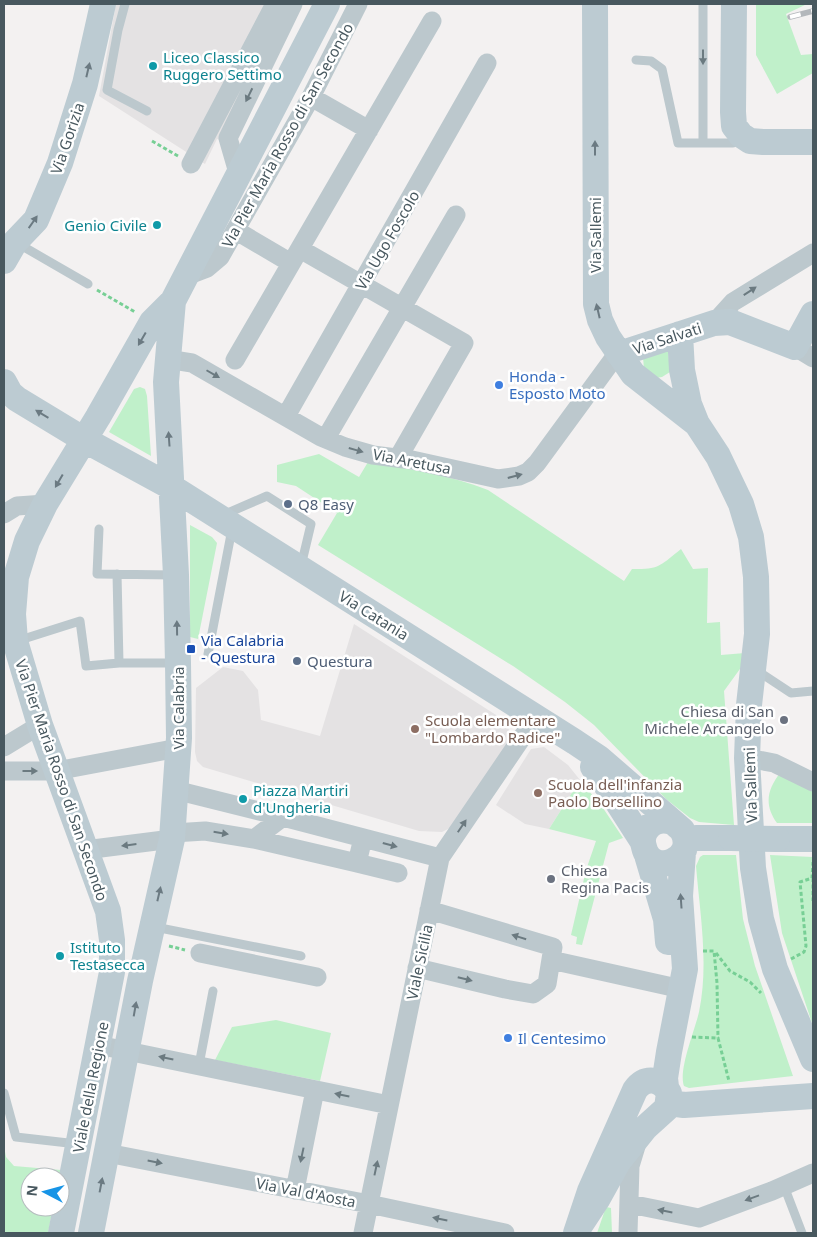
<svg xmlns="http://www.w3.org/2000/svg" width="817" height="1237" viewBox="0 0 817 1237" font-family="'Noto Sans',sans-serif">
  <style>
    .education { fill: #e4e2e3 }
    .green { fill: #c0f0ca }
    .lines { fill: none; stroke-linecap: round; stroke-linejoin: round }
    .path { stroke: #77cf95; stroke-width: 3; stroke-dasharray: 4 2.5; stroke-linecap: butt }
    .lane { stroke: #bcc8cd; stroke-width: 9 }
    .street { stroke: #bcc8cd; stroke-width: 19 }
    .secondary { stroke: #bccbd2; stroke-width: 26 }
    .rail-casing { stroke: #b3b7bb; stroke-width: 5.5 }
    .rail { stroke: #fff; stroke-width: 4; stroke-dasharray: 11; stroke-linecap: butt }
    .secondary-bridge { stroke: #bccbd2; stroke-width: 26 }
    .oneway { fill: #6b7a80 }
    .oneway2 { fill: #6b7a82 }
    .culture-dot { fill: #0f9aa8; stroke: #fff; stroke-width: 2 }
    .shop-dot { fill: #3f7fe0; stroke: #fff; stroke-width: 2 }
    .service-dot { fill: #5c6f8a; stroke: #fff; stroke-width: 2 }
    .transit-dot { fill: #1a4fb4; stroke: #fff; stroke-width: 2 }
    .worship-dot { fill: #6b7280; stroke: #fff; stroke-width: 2 }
    .education-dot { fill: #8d6e63; stroke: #fff; stroke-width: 2 }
    .labels { text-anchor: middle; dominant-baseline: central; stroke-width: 5; stroke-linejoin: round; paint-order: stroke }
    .culture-label { font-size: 15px; fill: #0d838f; stroke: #fff; text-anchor: start }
    .street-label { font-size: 15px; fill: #48585f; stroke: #fff }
    .shop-label { font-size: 15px; fill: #366cbe; stroke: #fff; text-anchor: start }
    .service-label { font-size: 15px; fill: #4e5e75; stroke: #fff; text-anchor: start }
    .transit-label { font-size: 15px; fill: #164399; stroke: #fff; text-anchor: start }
    .worship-label { font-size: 15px; fill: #5b616d; stroke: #fff; text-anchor: end }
    .education-label { font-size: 15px; fill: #785e54; stroke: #fff; text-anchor: start }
  </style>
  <rect width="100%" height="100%" fill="#f3f1f1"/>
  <path class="education" d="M116,4H283L220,140L217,139L205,164L99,96Z
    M354,624L507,722L511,739L452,827L442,832L419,831L203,767L197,761L195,752L196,688L223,667L243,671L258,690L261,720L320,736Z
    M544,747L568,765L580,780L549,829L525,824L496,805L531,749Z"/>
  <path class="green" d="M756,4H807L786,14L801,55L813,54V73L777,94L756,55Z
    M668,349L670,372L662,377L656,378L644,369L643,357Z
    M140,387L145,389L147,396L151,456L109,432L134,389Z
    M319,454L359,477L368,462C409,469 450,475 488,490L624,581L632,569C659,570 661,565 681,549L693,569L708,568L707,623L720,622L721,655L745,653V662L724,691L734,825L699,822L690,818L666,799L594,725L565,702L513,666L318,545L337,513L296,486L277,482V465Z
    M190,525L212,537L217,543L198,639L190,637Z
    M780,773L813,789V823H777C764,805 767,790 780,773Z
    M580,780L603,808L623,838L609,843L582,945L576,944L577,937L571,935L586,870L596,841L549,829Z
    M703,855H736L743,919L755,966L793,1076L689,1088L684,1086C678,1070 695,1030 699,1012C709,964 700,914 696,866L700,857Z
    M770,855L813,857V1026L782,933Z
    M276,1020L331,1033L320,1081L215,1060L232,1027Z
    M4,1146L6,1157L14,1166L61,1170L60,1177H30V1207H53L48,1233H4Z
    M606,1207L611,1208L612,1233H597Z"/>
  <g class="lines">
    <path class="path" d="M152,141L178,156
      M97,290L135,312
      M813,878V901
      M169,946L185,950
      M703,951H714L717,983L718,1038
      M716,953L730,971L750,982L761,993
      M791,959L804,952L806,946L800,882L812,878L813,862
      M692,1037L718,1038L729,1081"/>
    <path class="lane" d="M125,4L118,30L107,90L147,111
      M636,60L651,61L662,69L678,143H733L740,137
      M703,143V4
      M17,243L88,284
      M223,515L267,496L311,524L301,566
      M99,529L97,574L174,575
      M117,574L119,663H177
      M17,641L80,621L86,666L119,663
      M208,654L232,529
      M756,670L791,693L813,691
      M155,927L301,956
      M199,1065L213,991
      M4,1093L16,1137L77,1144
      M784,1186L802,1233"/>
    <path class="street" d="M311,97L369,130
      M191,164L275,4
      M239,176L228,138L293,4
      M235,230L291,263
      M300,249L464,343L398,458
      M186,276L207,268L220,257L311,97L358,4
      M714,323L733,302L813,253
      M795,347L813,358
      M167,359L192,363L321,437L345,447L373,455L412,460L498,479L519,476L528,472L537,463L614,358L619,354
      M235,360L432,21
      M286,416L487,63
      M326,438L456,215
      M4,514L17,506L45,504
      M4,747L40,725
      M747,758L774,763L813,782
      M4,771H56L178,748
      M175,790L283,817
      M173,833L205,831L254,839L283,817L440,858
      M254,839L357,863L363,838
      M85,850L172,839
      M357,863L398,873
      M200,953L317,977
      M551,960L668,986
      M417,968L505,989L533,994L547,984L553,947L429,910
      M98,1045L389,1105
      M107,1153L369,1204L505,1233
      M295,1190L315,1090
      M630,1204L699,1218L772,1191L813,1173
      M363,1233L440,858L536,717
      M628,1233L630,1166L637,1143"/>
    <path class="secondary" d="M595,4L596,304L600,320L608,337L633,374L697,424
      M734,4L733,112L734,126L741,135L750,141L763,142H813
      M4,261L15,242L36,220L60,163L85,84L103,4
      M680,334L682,370L689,404L697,424L718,456L741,504L751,537L756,577L757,634L749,705L747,758L753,868L761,919L775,969L813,1059
      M619,354L714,323L730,322L795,347L813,314
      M4,382L10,393L17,399L83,439L173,488L575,742L599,758L682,830C699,860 651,878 644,847C642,841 643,834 647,829C653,821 663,819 672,822
      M593,767L611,792L643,842
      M777,839H813
      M686,840L696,838H731
      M647,855L666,919L668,942
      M666,1087L665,1078L669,1052L685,969L680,896L683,852
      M669,1103L684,1105L813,1096
      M61,1233L112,972V940L108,911L40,725L15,641L13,614L16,577L27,541L45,504L98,417L152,322L173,301L327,4
      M91,1233L140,981L172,839L179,738L178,663L176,575L166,382L173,301
      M576,1233L590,1191L635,1090C645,1076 661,1078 669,1093L667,1108L646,1127L618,1162L598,1198L577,1230"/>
    <defs>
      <path id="rail" d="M790,17L813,11"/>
    </defs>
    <use href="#rail" class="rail-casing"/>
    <use href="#rail" class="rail"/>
    <path class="secondary-bridge" d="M731,838L777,839"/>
  </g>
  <defs><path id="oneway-solid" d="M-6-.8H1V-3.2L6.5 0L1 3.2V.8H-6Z" transform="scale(1.25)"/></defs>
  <g class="oneway">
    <use href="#oneway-solid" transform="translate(703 57) rotate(90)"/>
    <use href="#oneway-solid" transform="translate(249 95) rotate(116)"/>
    <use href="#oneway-solid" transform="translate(750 291) rotate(-33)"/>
    <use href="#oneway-solid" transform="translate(213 374) rotate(30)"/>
    <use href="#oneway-solid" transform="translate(356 450) rotate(16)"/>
    <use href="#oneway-solid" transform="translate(515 476) rotate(-15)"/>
    <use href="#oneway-solid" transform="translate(30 771)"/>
    <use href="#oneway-solid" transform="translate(462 826) rotate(-56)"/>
    <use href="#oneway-solid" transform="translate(221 833) rotate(9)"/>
    <use href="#oneway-solid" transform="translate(129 845) rotate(173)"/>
    <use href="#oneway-solid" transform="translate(390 845) rotate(15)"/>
    <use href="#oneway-solid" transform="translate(519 937) rotate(-163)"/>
    <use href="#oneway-solid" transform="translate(465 979) rotate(14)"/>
    <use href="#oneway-solid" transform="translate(166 1058) rotate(-168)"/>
    <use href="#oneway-solid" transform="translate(342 1095) rotate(-168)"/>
    <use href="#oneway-solid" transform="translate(302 1155) rotate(102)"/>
    <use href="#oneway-solid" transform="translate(155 1162) rotate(11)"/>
    <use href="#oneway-solid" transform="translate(376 1168) rotate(-78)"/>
    <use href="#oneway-solid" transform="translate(752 1198) rotate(160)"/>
    <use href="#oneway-solid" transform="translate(665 1211) rotate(-169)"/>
    <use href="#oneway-solid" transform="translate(440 1219) rotate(-168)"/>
  </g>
  <g class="oneway2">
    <use href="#oneway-solid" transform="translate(88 70) rotate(-77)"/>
    <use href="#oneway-solid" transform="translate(595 148) rotate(-90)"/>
    <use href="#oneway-solid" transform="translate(33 222) rotate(-55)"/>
    <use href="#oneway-solid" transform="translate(598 311) rotate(-103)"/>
    <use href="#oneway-solid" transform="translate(142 339) rotate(120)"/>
    <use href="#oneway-solid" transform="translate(42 414) rotate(-149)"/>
    <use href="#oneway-solid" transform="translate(169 439) rotate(-94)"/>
    <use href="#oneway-solid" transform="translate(59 481) rotate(120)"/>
    <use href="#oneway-solid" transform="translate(177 628) rotate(-91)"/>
    <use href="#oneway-solid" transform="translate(159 894) rotate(-77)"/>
    <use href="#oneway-solid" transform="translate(681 901) rotate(-94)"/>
    <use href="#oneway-solid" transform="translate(135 1009) rotate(-80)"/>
    <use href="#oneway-solid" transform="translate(101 1185) rotate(-79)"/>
  </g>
  <g class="culture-dot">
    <circle cx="153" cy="66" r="5"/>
    <circle cx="157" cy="225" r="5"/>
    <circle cx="243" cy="799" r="5"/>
    <circle cx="60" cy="956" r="5"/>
  </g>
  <g class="shop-dot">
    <circle cx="499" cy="385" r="5"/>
    <circle cx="508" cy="1038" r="5"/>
  </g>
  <g class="service-dot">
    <circle cx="288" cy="504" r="5"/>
    <circle cx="297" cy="661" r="5"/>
  </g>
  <rect class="transit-dot" x="186" y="644" width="10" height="10" rx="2.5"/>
  <g class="worship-dot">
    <circle cx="784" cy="720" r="5"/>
    <circle cx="551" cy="879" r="5"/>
  </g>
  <g class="education-dot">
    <circle cx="415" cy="729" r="5"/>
    <circle cx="538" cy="793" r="5"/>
  </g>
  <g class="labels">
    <g class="culture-label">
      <text x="163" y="57">Liceo Classico<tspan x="163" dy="17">Ruggero Settimo</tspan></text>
      <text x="147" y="225" text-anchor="end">Genio Civile</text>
      <text x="253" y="790">Piazza Martiri<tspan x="253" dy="17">d'Ungheria</tspan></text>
      <text x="70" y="947">Istituto<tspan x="70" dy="17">Testasecca</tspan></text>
    </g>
    <g class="street-label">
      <text transform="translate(287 135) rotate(-61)">Via Pier Maria Rosso di San Secondo</text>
      <text transform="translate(67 138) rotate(-71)">Via Gorizia</text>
      <text transform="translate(595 235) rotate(-90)">Via Sallemi</text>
      <text transform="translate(387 240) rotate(-60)">Via Ugo Foscolo</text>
      <text transform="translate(667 338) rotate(-18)">Via Salvati</text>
      <text transform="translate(412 461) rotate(11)">Via Aretusa</text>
      <text transform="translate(374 615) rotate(32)">Via Catania</text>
      <text transform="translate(178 708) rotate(-90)">Via Calabria</text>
      <text transform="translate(62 780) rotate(71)">Via Pier Maria Rosso di San Secondo</text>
      <text transform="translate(750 785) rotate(-92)">Via Sallemi</text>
      <text transform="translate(419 962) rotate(-78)">Viale Sicilia</text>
      <text transform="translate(90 1087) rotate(-79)">Viale della Regione</text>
      <text transform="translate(306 1192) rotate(11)">Via Val d'Aosta</text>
    </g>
    <g class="shop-label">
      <text x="509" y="376">Honda -<tspan x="509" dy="17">Esposto Moto</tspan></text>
      <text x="518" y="1038">Il Centesimo</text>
    </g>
    <g class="service-label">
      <text x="298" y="504">Q8 Easy</text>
      <text x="307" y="661">Questura</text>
    </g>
    <g class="transit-label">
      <text x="201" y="640">Via Calabria<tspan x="201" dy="17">- Questura</tspan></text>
    </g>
    <g class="worship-label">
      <text x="774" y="711">Chiesa di San<tspan x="774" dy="17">Michele Arcangelo</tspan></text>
      <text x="561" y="870" text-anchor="start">Chiesa<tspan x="561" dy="17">Regina Pacis</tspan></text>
    </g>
    <g class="education-label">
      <text x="425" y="720">Scuola elementare<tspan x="425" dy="17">"Lombardo Radice"</tspan></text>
      <text x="548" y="784">Scuola dell'infanzia<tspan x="548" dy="17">Paolo Borsellino</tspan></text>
    </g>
  </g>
  <rect width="817" height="1237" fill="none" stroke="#48585f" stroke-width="10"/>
  <g transform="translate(45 1192) rotate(276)"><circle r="24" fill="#ffffff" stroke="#b6bcbf"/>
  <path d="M0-4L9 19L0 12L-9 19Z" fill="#1794e6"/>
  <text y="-8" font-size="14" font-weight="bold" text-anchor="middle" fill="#48585f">N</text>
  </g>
</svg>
